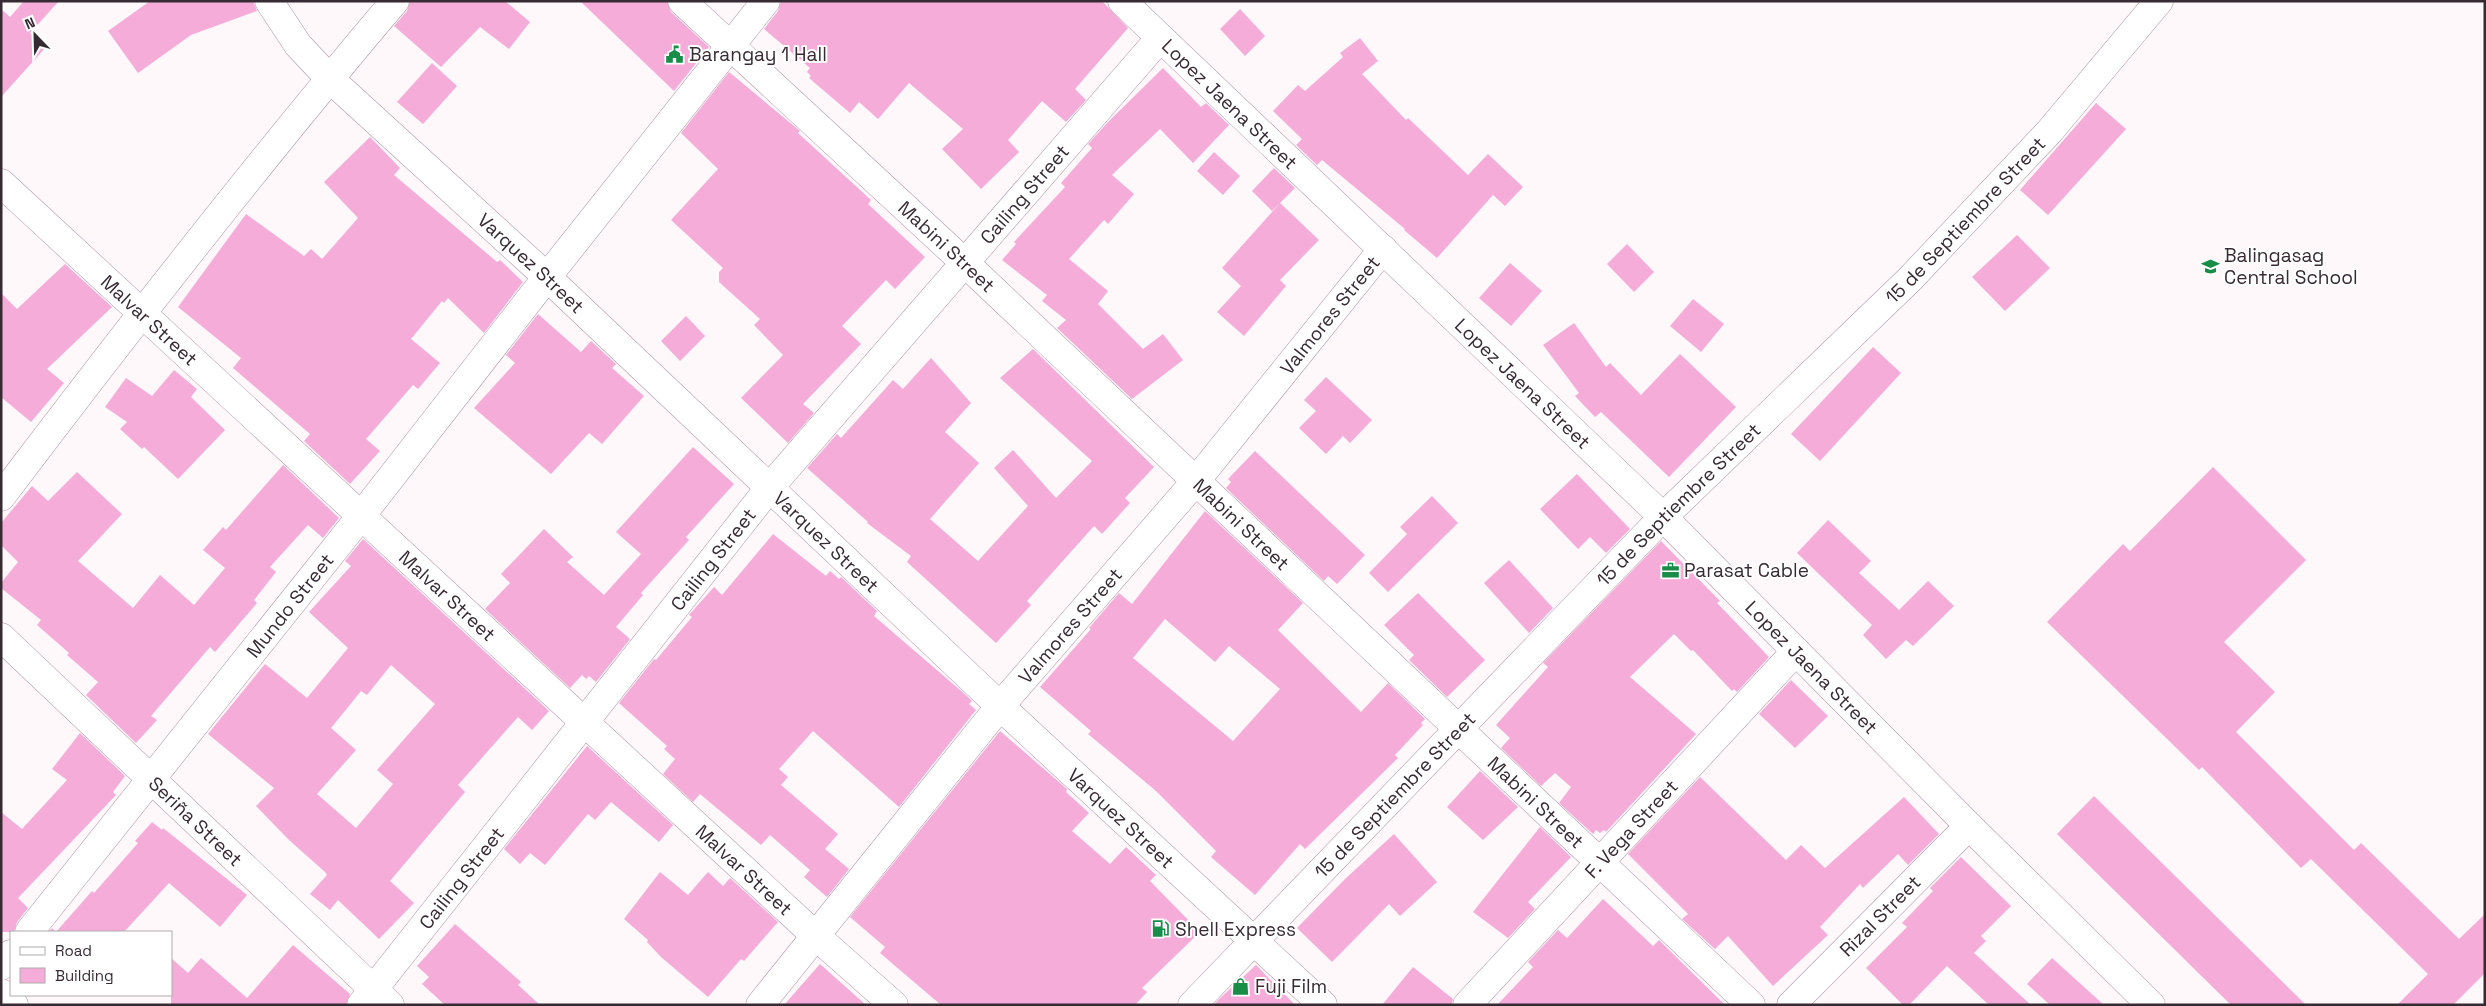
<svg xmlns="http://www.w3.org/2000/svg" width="2486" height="1006" viewBox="0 0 2486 1006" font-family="'Space Grotesk',sans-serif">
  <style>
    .building { fill: #f6acd9; fill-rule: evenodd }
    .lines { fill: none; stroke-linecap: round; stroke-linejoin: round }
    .street-casing { stroke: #b094a4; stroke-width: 29 }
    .secondary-casing { stroke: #b094a4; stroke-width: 29 }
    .street { stroke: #fff; stroke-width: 28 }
    .secondary { stroke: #fff; stroke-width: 28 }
    .labels { text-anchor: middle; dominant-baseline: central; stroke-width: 4; stroke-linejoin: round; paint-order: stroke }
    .poi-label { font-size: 19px; fill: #362b32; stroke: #fff; text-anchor: start }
    .street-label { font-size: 19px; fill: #362b32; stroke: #fff }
  </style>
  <rect width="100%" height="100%" fill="#fef8fb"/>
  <path class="building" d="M24,1H59L30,33L46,47L1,97V9L10,17Z
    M150,1H253L257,11L191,35L138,73L108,31Z
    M410,1H505L530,22L509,49L480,27L441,67L394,26L407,11Z
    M580,1H667L671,12L709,47L674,91Z
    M781,1H1102L1128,28L1075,89L1086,100L1066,122L1042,101L1008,140L1019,152L981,189L942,149L963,129L909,83L878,119L859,102L850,113L809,78L811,76L807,72L810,68L764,29L778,11Z
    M1240,9L1265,36L1245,56L1220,29Z
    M1360,38L1378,61L1362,74L1406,120L1408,118L1468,175L1488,154L1523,187L1505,206L1493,195L1437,258L1404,230L1405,229L1322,160L1317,165L1296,145L1302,139L1273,111L1298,85L1305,91L1343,57L1340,53Z
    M432,63L457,86L423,124L397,102Z
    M1163,68L1201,107L1206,103L1229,125L1193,163L1160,129L1112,175L1134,194L1108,224L1104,220L1069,259L1108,291L1098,304L1143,349L1163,334L1183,360L1132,399L1057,328L1066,320L1042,301L1047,295L1002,260L1016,244L1014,242L1065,187L1061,183L1092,148L1088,144L1108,122Z
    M729,72L800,131L798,133L871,200L868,204L925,257L895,289L886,280L842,326L861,344L803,404L814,413L788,443L741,398L783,355L754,325L760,319L719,282V272L723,268L671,220L718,169L681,133Z
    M2096,103L2126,129L2048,215L2020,190Z
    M370,137L400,168L394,175L497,262L500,260L523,282L484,333L448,298L444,303L442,301L411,339L440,363L418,389L413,385L366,439L380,451L350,484L304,441L310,434L233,368L241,358L178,307L246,214L304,256L311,249L322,259L358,218L324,182Z
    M1214,152L1240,176L1223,195L1197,171Z
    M1274,168L1295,188L1272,211L1252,191Z
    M1280,203L1319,240L1280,280L1286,286L1244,336L1217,312L1241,286L1222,268Z
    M2017,235L2050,268L2005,311L1972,277Z
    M1627,244L1654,272L1634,292L1607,264Z
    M1510,263L1542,291L1511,326L1479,298Z
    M65,264L112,307L47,369L64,383L31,422L1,397V293L17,309Z
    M1693,299L1724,324L1701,352L1670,326Z
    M538,314L581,352L591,341L616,364L612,368L644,396L602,444L589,433L551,474L474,408L515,363L506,355Z
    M686,316L705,336L680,361L661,341Z
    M1574,323L1606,367L1610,363L1641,395L1680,354L1736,407L1669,477L1601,412L1595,417L1575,396L1579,393L1543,345Z
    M1873,347L1901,373L1820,461L1791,434Z
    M1033,349L1154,467L1125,498L1130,503L1102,534L1094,526L1027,601L1031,605L996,643L907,562L911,556L867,523L868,522L807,468L837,434L841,438L893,380L903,389L931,358L971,403L945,432L979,463L930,519L978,561L1028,506L994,468L1013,450L1056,498L1092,461L1000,378Z
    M174,370L197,389L191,397L225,430L178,479L144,447L142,449L120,429L127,422L105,407L126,378L152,396Z
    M1326,377L1372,420L1350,443L1343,436L1326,454L1299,428L1316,411L1304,400Z
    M693,447L734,484L686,537L689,540L641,593L643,595L616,627L630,639L596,682L589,676L586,679L582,675L570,688L485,609L510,583L501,574L544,529L573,557L567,562L604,595L641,554L616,532Z
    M1255,451L1365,555L1337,584L1328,576L1324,581L1226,488L1231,482L1228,479Z
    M283,465L339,518L323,538L308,525L270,567L276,572L254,600L257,603L215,652L210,647L151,716L157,720L136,743L86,695L98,682L67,655L69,653L37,625L41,620L1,588V583L18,562L1,545V523L32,486L48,501L77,472L122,514L78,561L133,608L160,575L194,605L225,568L203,550L223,527L226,530Z
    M2213,467L2306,560L2224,642L2275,692L2236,732L2354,850L2361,843L2459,939L2485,914V973L2453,1005H2397L2428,974L2311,859L2301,868L2202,767L2199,770L2047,622L2123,544L2130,551Z
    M1577,474L1630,529L1606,553L1590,537L1578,549L1540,509Z
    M1432,496L1458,523L1388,592L1369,573L1407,534L1400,527Z
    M1205,511L1303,603L1278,630L1361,712L1388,683L1425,719L1421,723L1423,725L1395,755L1398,758L1305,849L1300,844L1255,895L1211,857L1216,851L1156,791L1088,734L1091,731L1040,687L1091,629L1089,628L1119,593L1132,604ZM1165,619L1215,662L1229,646L1280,689L1233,741L1133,658Z
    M1828,520L1871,561L1859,573L1899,610L1928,581L1954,606L1913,646L1906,640L1886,659L1863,635L1872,625L1797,553Z
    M773,534L826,576L830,571L839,579L841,577L877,611L874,616L967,696L972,701L969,704L976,710L899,807L813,731L779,769L788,777L781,785L838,834L825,849L849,869L827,897L804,877L810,870L770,835L761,845L700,794L693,802L663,774L675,759L664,749L667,746L619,703L654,659L656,660L692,617L689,615L714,587L722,595Z
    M363,539L549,711L532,730L518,717L458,785L465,792L390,881L414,903L379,939L338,900L330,910L310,894L327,875L325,872L289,840L256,806L274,788L208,734L265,664L307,698L348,648L309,612L351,566L345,561ZM391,665L435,704L377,770L393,784L356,828L317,794L356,750L331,728L361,691L367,695Z
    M1661,541L1720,601L1717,603L1769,657L1737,692L1734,689L1732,691L1693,650L1691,651L1674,634L1630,677L1696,734L1606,832L1604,830L1600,833L1596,830L1593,834L1559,803L1571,787L1555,773L1541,786L1501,748L1510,738L1496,725L1548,667L1543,663Z
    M1509,560L1553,608L1529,633L1484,583Z
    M1418,593L1485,660L1447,697L1409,660L1414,655L1384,625Z
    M1791,680L1828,716L1795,748L1759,714Z
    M1000,731L1067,789L1066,792L1089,813L1072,831L1110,864L1126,847L1156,875L1150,881L1200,932L1142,988L1147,992L1135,1005H941L880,953L885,947L850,917Z
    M80,733L125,776L113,792L116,795L18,898L28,908L17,922L14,932H1V812L22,829L67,780L52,769Z
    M587,746L673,825L659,842L611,802L595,820L588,814L545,865L530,853L520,864L504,849Z
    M1480,771L1518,807L1483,840L1447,807Z
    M1700,777L1786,860L1801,845L1825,868L1904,797L1939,834L1908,865L1898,854L1863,888L1860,884L1820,927L1828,935L1773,986L1728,936L1715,949L1682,919L1688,914L1628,854Z
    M2094,796L2306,1005H2231L2057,834Z
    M152,822L162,830L163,828L247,895L220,927L169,883L124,932H49L52,928L56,932L92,891L94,893L138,843L135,841Z
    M1540,827L1571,857L1528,902L1535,909L1508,938L1473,912Z
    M1394,834L1437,882L1400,916L1389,904L1332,962L1297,928L1345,879Z
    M1961,857L2011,906L1981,936L1986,941L1974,953L2031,1005H1989L1947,966L1909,1005H1903L1866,968L1907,927L1902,923L1933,891L1930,888Z
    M660,872L688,895L708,872L723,886L730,878L778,922L744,961L741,959L708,997L661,957L647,942L648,940L624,919Z
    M1603,899L1653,946L1659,940L1725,1005H1497L1533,967L1528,962L1558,930L1567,938Z
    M455,924L521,982L518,985L540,1005H445L422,984L429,977L417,966Z
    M293,945L350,994L346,1005H171V958L188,973L201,958L247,998Z
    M2052,958L2104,1005H2050L2027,984Z
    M820,964L866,1005H784Z
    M1256,965L1295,1005H1214L1219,999Z
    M1413,967L1453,999L1452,1005H1382Z"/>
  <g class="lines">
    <defs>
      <g id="street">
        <path id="s1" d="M682,1L965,263L1751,1005"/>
        <path id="s2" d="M1122,1L1663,517L1969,826L2151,1005"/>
        <path id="s3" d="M1,183L817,937L894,1005"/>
        <path d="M547,277L766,1"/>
        <path d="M1,497C129,328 258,162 395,1"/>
        <path id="s4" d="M1,637L390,1005"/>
        <path d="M1,993L14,1005"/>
        <path id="s5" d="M361,1005L770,487L1160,38"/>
        <path id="s6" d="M760,1005L1000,706L1195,482L1383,249"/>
        <path id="s7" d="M1467,1005L1796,651"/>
        <path id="s8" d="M1791,1005L1969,826"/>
      </g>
      <g id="secondary">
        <path id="s9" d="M269,1L298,45L329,78L547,277L1000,706L1323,1005"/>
        <path id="s10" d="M29,932L361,516L547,277"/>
        <path d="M1,966L11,954"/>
        <path id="s11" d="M1192,1005L1663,517L1910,279L2049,132L2159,1"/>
      </g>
    </defs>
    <use href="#street" class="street-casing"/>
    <use href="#secondary" class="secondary-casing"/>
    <use href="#street" class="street"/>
    <use href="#secondary" class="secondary"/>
  </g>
  <defs>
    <symbol id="civic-bare" viewBox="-9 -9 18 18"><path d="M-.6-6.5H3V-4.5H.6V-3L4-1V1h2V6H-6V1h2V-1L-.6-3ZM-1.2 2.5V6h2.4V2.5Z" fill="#178d48" stroke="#fff" stroke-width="2.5" paint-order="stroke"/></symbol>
    <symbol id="school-bare" viewBox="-9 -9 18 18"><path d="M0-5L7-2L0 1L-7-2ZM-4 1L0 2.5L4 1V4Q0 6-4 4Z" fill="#178d48" stroke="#fff" stroke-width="2.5" paint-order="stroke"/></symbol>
    <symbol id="office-bare" viewBox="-9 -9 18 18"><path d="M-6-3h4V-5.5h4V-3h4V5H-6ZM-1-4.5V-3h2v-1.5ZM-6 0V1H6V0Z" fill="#178d48" stroke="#fff" stroke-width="2.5" paint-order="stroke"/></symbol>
    <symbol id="fuel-bare" viewBox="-9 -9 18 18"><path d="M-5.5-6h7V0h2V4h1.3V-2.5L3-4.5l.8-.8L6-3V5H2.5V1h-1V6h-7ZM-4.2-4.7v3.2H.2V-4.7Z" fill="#178d48" stroke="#fff" stroke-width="2.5" paint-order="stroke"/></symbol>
    <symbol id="shop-bare" viewBox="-9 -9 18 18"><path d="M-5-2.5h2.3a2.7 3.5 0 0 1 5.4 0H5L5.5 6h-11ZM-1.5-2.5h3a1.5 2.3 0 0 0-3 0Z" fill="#178d48" stroke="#fff" stroke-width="2.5" paint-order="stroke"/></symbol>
  </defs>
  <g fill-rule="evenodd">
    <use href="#civic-bare" x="662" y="42" width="25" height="25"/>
    <use href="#school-bare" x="2198" y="254" width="25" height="25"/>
    <use href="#office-bare" x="1658" y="558" width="25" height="25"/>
    <use href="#fuel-bare" x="1148" y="916" width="25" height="25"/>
    <use href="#shop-bare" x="1228" y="974" width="25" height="25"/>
  </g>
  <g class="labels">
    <g class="poi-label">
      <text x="689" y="54">Barangay 1 Hall</text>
      <text x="2224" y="255">Balingasag<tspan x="2224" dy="22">Central School</tspan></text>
      <text x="1684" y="570">Parasat Cable</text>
      <text x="1175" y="929">Shell Express</text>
      <text x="1255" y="986">Fuji Film</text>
    </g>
    <g class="street-label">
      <text stroke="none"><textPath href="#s2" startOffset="149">Lopez Jaena Street</textPath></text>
      <text stroke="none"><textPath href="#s5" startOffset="1048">Cailing Street</textPath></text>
      <text stroke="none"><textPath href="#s11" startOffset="1102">15 de Septiembre Street</textPath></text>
      <text stroke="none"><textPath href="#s1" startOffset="361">Mabini Street</textPath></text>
      <text stroke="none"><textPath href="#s9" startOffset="372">Varquez Street</textPath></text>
      <text stroke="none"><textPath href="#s6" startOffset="895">Valmores Street</textPath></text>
      <text stroke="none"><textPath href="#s3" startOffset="202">Malvar Street</textPath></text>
      <text stroke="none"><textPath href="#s2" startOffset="554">Lopez Jaena Street</textPath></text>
      <text stroke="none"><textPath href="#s11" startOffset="698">15 de Septiembre Street</textPath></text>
      <text stroke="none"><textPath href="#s1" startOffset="766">Mabini Street</textPath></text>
      <text stroke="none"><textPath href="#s9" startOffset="778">Varquez Street</textPath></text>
      <text stroke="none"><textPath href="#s5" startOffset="568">Cailing Street</textPath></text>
      <text stroke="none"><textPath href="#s3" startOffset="608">Malvar Street</textPath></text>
      <text stroke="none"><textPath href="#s10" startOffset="418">Mundo Street</textPath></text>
      <text stroke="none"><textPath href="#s6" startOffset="490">Valmores Street</textPath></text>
      <text stroke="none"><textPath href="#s2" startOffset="959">Lopez Jaena Street</textPath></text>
      <text stroke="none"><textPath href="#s11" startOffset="292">15 de Septiembre Street</textPath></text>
      <text stroke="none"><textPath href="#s1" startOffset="1171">Mabini Street</textPath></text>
      <text stroke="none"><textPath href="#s9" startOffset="1182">Varquez Street</textPath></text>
      <text stroke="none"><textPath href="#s4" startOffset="268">Seriña Street</textPath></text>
      <text stroke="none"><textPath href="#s7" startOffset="241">F. Vega Street</textPath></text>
      <text stroke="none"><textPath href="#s3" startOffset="1012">Malvar Street</textPath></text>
      <text stroke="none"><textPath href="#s5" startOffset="162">Cailing Street</textPath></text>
      <text stroke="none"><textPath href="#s8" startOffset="126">Rizal Street</textPath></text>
    </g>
  </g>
  <rect width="2486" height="1006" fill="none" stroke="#362b32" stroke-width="5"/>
  <rect x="10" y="931" width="162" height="65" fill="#ffffff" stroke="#afaaad"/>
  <rect x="20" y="947" width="25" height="8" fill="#ffffff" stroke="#afaaad"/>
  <text x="55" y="956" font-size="15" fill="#362b32">Road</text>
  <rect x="20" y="968" width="25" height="15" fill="#f6acd9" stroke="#afaaad"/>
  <text x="55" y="981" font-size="15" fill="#362b32">Building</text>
  <g transform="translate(35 35) rotate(337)" stroke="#ffffff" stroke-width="4" paint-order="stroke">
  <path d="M0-4L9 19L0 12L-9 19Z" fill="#362b32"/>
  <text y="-8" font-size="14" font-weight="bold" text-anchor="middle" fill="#362b32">N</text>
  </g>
</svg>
